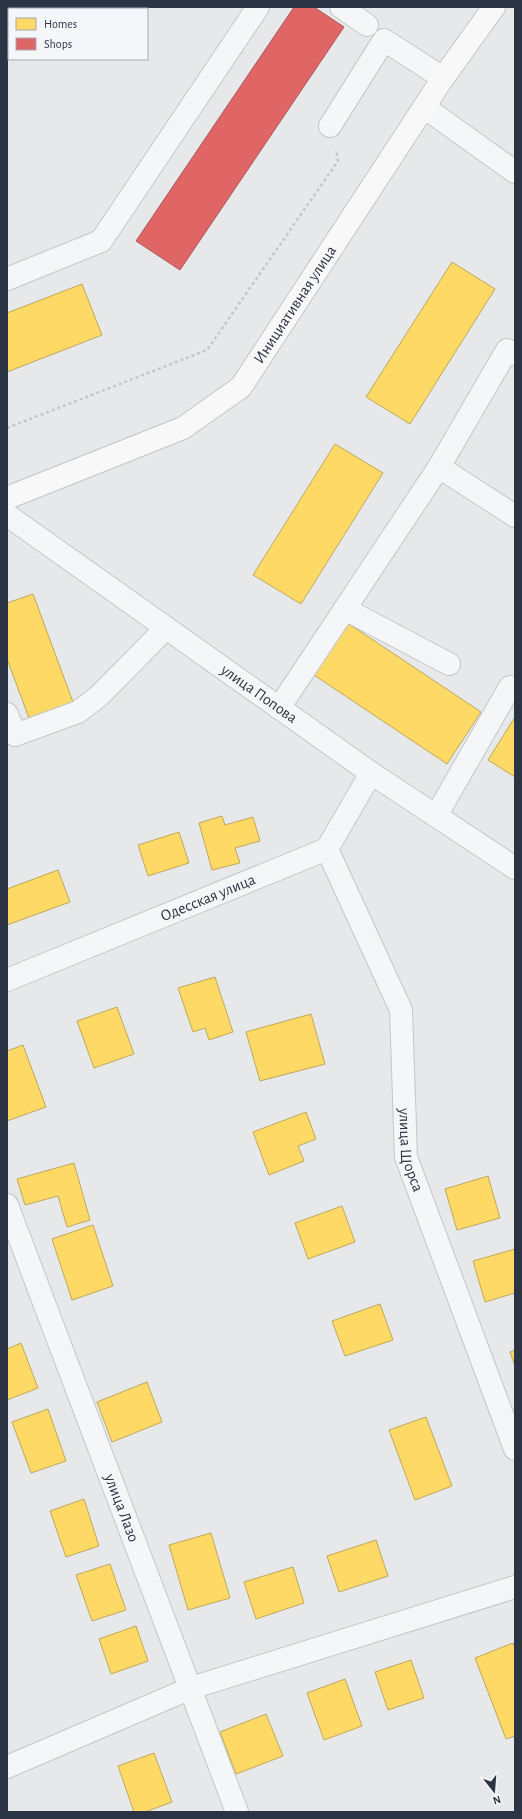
<svg xmlns="http://www.w3.org/2000/svg" width="522" height="1819" viewBox="0 0 522 1819" font-family="'Alegreya Sans',sans-serif">
  <style>
    .homes { fill: #ffd966; stroke: #bfa85c }
    .shops { fill: #e06666; stroke: #aa575c }
    .lines { fill: none; stroke-linecap: round; stroke-linejoin: round }
    .minor-casing { stroke: #c4c6c8; stroke-width: 24 }
    .major-casing { stroke: #c2c5c8; stroke-width: 24 }
    .path { stroke: #c5c6ca; stroke-width: 2.5; stroke-dasharray: 3 3; stroke-linecap: butt }
    .minor { stroke: #f5f6f7; stroke-width: 22 }
    .major { stroke: #f8f8f8; stroke-width: 22 }
    .labels { text-anchor: middle; dominant-baseline: central; stroke-width: 4; stroke-linejoin: round; paint-order: stroke }
    .street-label { font-size: 16px; fill: #2b3445; stroke: #f4f6f9 }
  </style>
  <rect width="100%" height="100%" fill="#e6e8ea"/>
  <path class="homes" d="M452,262L495,289L410,424L366,397Z
    M82,284L102,335L7,372V313Z
    M335,444L383,473L301,604L253,575Z
    M33,594L73,702L29,718L7,659V603Z
    M346,622L481,712L447,764L311,673Z
    M515,717V777L488,760Z
    M222,816L225,825L253,817L260,841L235,848L240,863L212,870L199,823Z
    M179,832L189,863L148,876L138,845Z
    M58,870L70,902L7,925V889Z
    M215,977L233,1032L209,1040L205,1028L193,1032L178,988Z
    M117,1007L134,1054L94,1068L77,1021Z
    M311,1014L325,1064L260,1081L246,1032Z
    M23,1045L46,1107L7,1121V1051Z
    M306,1112L316,1139L298,1146L304,1161L269,1175L253,1132Z
    M74,1163L90,1220L67,1227L58,1196L25,1205L17,1179Z
    M488,1176L500,1218L457,1230L445,1189Z
    M342,1206L355,1242L308,1259L295,1223Z
    M93,1225L113,1286L72,1300L52,1239Z
    M515,1249V1293L485,1302L473,1261Z
    M380,1304L393,1340L345,1356L332,1321Z
    M21,1343L38,1388L7,1400V1349Z
    M515,1350V1366L510,1352Z
    M147,1382L162,1422L112,1442L97,1402Z
    M48,1409L66,1461L31,1473L12,1422Z
    M426,1417L452,1486L415,1500L389,1430Z
    M84,1499L99,1546L66,1557L50,1511Z
    M211,1533L230,1598L188,1610L169,1545Z
    M376,1540L388,1576L339,1592L327,1556Z
    M110,1564L126,1610L92,1621L76,1575Z
    M293,1567L304,1603L256,1619L244,1582Z
    M136,1626L148,1661L111,1674L99,1639Z
    M513,1643L515,1648V1736L506,1739L475,1658Z
    M411,1660L424,1698L388,1710L375,1672Z
    M345,1679L362,1726L324,1740L307,1693Z
    M266,1714L283,1756L236,1774L220,1732Z
    M154,1753L172,1802L145,1812H134L118,1766Z"/>
  <path class="shops" d="M294,7H314L344,27L180,270L136,241Z"/>
  <g class="lines">
    <defs>
      <g id="minor">
        <path d="M341,7L367,25"/>
        <path d="M424,107L515,172"/>
        <path d="M330,126L384,40L443,78"/>
        <path d="M7,279L101,241L258,7"/>
        <path d="M439,467L507,350L515,354"/>
        <path id="s1" d="M7,515L371,773L515,868"/>
        <path d="M345,609L449,664"/>
        <path d="M279,708L439,467L515,516"/>
        <path d="M7,714L15,735L78,712L99,696L166,628"/>
        <path d="M436,816L510,687L515,690"/>
        <path id="s2" d="M327,849L401,1010L406,1157L515,1449"/>
        <path id="s3" d="M7,980L327,849L371,773"/>
        <path id="s4" d="M7,1205L237,1812"/>
        <path d="M7,1767L191,1688L515,1587"/>
      </g>
      <g id="major">
        <path id="s5" d="M7,498L183,428L241,387L443,78L494,7"/>
      </g>
    </defs>
    <use href="#minor" class="minor-casing"/>
    <use href="#major" class="major-casing"/>
    <path class="path" d="M7,428L207,350L338,161L336,149"/>
    <use href="#minor" class="minor"/>
    <use href="#major" class="major"/>
  </g>
  <g class="labels">
    <g class="street-label">
      <text stroke="none"><textPath href="#s5" startOffset="359">Инициативная улица</textPath></text>
      <text stroke="none"><textPath href="#s1" startOffset="309">улица Попова</textPath></text>
      <text stroke="none"><textPath href="#s3" startOffset="217">Одесская улица</textPath></text>
      <text stroke="none"><textPath href="#s2" startOffset="318">улица Щорса</textPath></text>
      <text stroke="none"><textPath href="#s4" startOffset="324">улица Лазо</textPath></text>
    </g>
  </g>
  <rect width="522" height="1819" fill="none" stroke="#2b3445" stroke-width="16"/>
  <rect x="8" y="8" width="140" height="52" fill="#f4f6f9" stroke="#a4a8b1"/>
  <rect x="16" y="18" width="20" height="12" fill="#ffd966" stroke="#a4a8b1"/>
  <text x="44" y="28" font-size="12" fill="#2b3445">Homes</text>
  <rect x="16" y="38" width="20" height="12" fill="#e06666" stroke="#a4a8b1"/>
  <text x="44" y="48" font-size="12" fill="#2b3445">Shops</text>
  <g transform="translate(494 1791) rotate(163)" stroke="#f4f6f9" stroke-width="3" paint-order="stroke">
  <path d="M0-3L7 15L0 10L-7 15Z" fill="#2b3445"/>
  <text y="-6" font-size="11" font-weight="bold" text-anchor="middle" fill="#2b3445">N</text>
  </g>
</svg>
